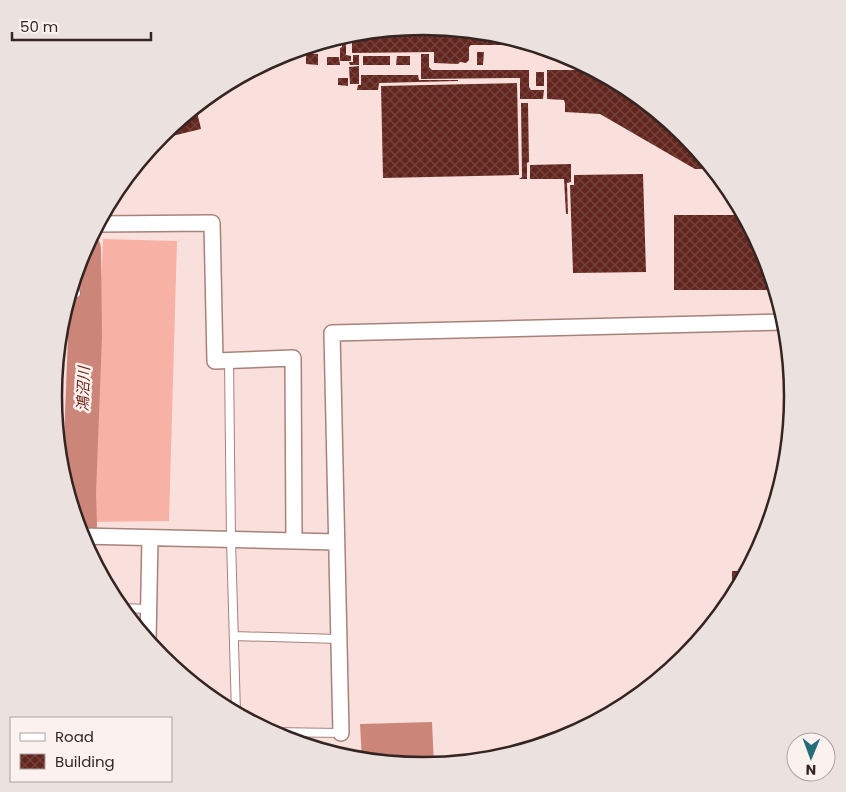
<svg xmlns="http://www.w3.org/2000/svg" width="846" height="792" viewBox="0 0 846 792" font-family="Poppins,'Noto Sans JP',sans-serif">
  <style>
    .grass { fill: #f7b1a5 }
    .water { fill: #cc8679 }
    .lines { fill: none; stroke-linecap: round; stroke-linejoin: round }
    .river { stroke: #cc8679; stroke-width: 34 }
    .building { fill: url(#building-cross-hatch) }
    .lane-casing { stroke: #a7827b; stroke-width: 10 }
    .street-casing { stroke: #a7827b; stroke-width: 18 }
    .lane { stroke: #fff; stroke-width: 8 }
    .street { stroke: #fff; stroke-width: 15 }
    .labels { text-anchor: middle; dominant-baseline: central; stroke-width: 5; stroke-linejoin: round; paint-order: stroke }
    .water-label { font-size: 15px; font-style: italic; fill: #701c12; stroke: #fbf2f0 }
    .rim { fill: none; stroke: #352522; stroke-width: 2.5 }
  </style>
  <defs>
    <pattern id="building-cross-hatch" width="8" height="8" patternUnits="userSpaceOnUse" patternTransform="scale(1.25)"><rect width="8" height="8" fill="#62261e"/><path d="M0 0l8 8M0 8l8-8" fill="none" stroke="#75443e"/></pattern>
  </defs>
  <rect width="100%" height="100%" fill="#fae0dc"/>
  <path class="grass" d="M103,239L177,241L169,521L90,522Z"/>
  <path class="water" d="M432,722L434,765H410L362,760L360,724Z"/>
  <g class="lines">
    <path class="river" d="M79,529L80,525L79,493L85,336L84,249"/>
  </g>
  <path class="building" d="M423,26L495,33L508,37V45H471L469,47V60L466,63L460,62L458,64L434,63V52L352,53V33Z
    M341,36V46H311V45Z
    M343,38H346V55L351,56V61H340V48L342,47Z
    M477,52H484L483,65H477Z
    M306,53L318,54V65L306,64Z
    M421,54H429V67L432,70H529V87L531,90H544L543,99H520V78L421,79Z
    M353,55H359V65H350L349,62H353Z
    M363,56H390V65H363Z
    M397,56H410V65H396Z
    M327,57H339L340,65H327Z
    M359,66V84H350L349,67Z
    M547,70H593L629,89L685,135L713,169H695L600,114L565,112V103L564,100L547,99Z
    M536,72H544V86H536Z
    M361,75H418L419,80H458V81L379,83L378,90H357L358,85H361Z
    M338,78H348V86L338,85Z
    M517,83L519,175L383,178L381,86Z
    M521,103H528L529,162L527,163V179H519L522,177Z
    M196,107L201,129L168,137L166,131Z
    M571,164V182L567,183L568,214H566L564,179H530V165Z
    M643,174L646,272L573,273L570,185H574V175Z
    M674,215H743L765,255L775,290H674Z
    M732,571H747L732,598Z"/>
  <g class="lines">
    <defs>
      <path id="lane" d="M70,293H76
        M229,361L231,540L236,713
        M121,608L149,609
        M234,636L339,639
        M272,732L341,733"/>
      <path id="street" d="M97,224L212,223L215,361L293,358L294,541
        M81,536L336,542
        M148,641L150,538
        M341,733L332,333L785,322"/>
    </defs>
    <use href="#lane" class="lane-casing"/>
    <use href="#street" class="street-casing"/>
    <use href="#lane" class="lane"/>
    <use href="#street" class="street"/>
  </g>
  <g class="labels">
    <g class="water-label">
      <text transform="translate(83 389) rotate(-88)">鴻沼川</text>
    </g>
  </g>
  <path d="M0 0H846V792H0ZM62 396a361 361 0 1 1 722 0a361 361 0 1 1-722 0Z" fill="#ebe2e0" fill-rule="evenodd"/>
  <path class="rim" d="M62 396a361 361 0 1 1 722 0a361 361 0 1 1-722 0Z"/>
  <rect x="10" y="717" width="162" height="65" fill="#fbf2f0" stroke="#aca09e"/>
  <rect x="20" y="733" width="25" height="8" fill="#ffffff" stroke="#aca09e"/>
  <text x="55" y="742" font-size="15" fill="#352522">Road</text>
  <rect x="20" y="754" width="25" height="15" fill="url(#building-cross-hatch)" stroke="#aca09e"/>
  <text x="55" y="767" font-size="15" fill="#352522">Building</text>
  <g transform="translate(811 757) rotate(181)"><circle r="24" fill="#fbf2f0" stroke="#aca09e"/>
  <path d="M0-4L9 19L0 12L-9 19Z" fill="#246c78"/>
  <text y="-8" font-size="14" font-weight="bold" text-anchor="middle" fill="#352522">N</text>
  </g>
  <path d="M12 32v8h139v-8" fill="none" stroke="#352522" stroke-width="2.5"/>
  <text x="20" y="32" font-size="15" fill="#352522" stroke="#fbf2f0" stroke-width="4" paint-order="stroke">50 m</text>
</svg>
